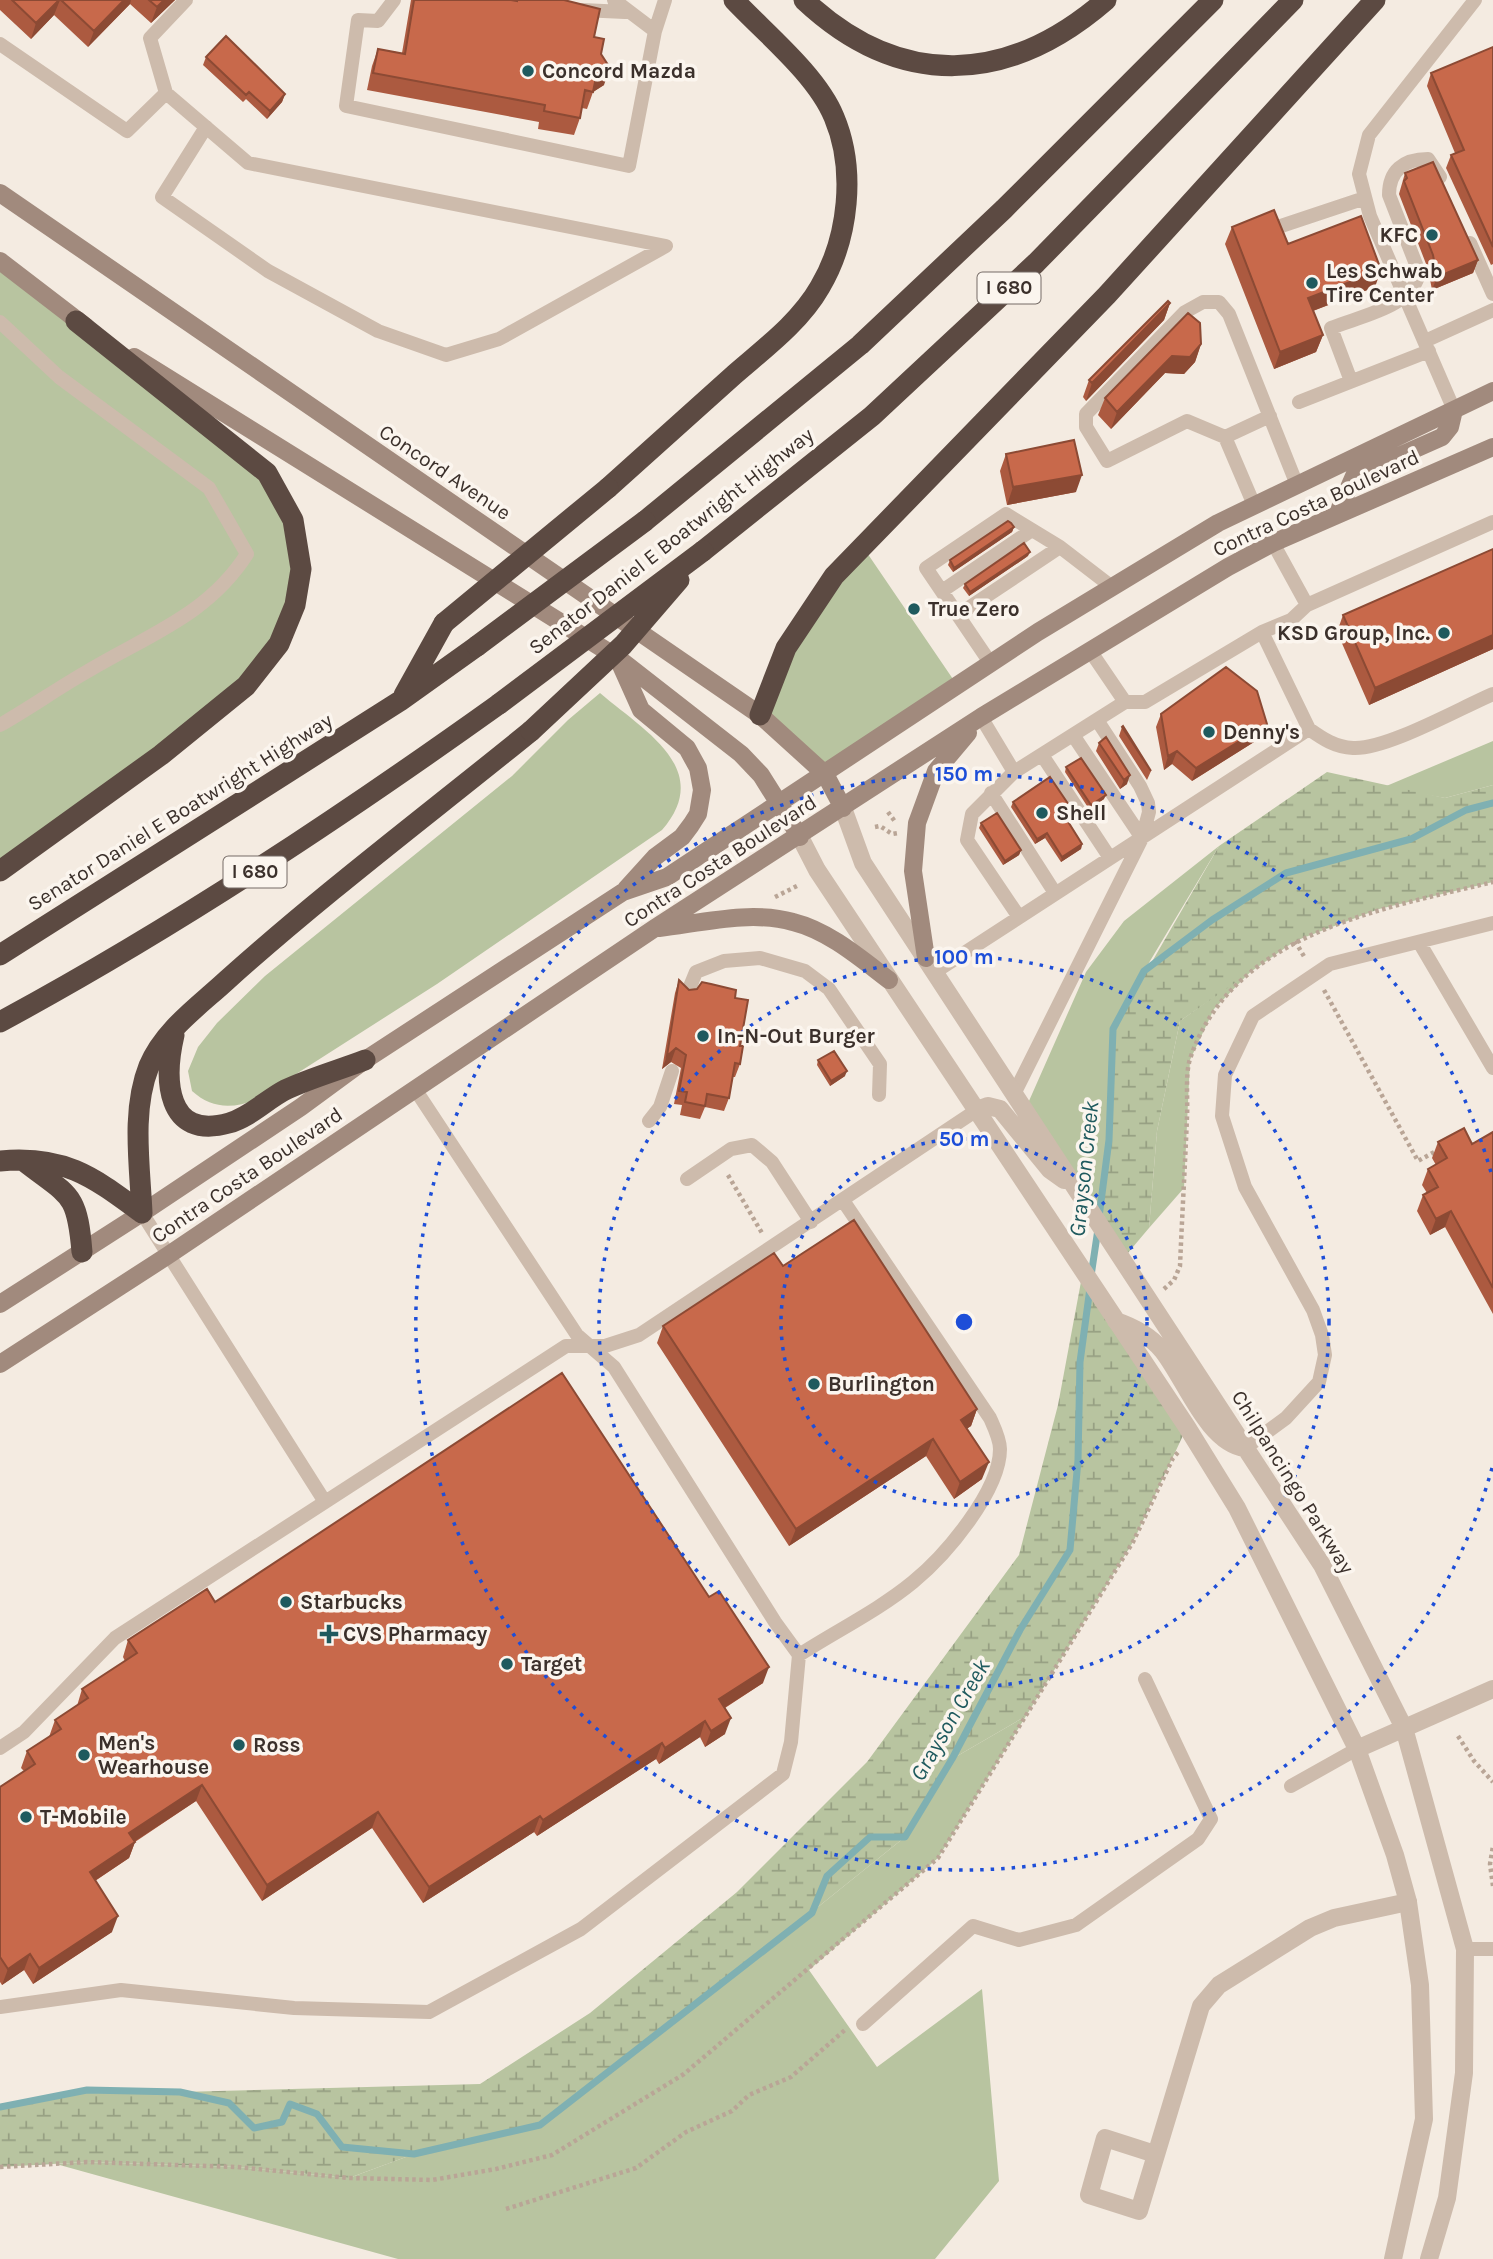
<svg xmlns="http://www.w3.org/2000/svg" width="1493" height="2259" viewBox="0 0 1493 2259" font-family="Karla,sans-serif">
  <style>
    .grass { fill: #b8c4a0 }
    .wetland { fill: url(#wetland-marsh) }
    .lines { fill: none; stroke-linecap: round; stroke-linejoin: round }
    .stream { stroke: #7fb0b2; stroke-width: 7 }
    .path { stroke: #b9a596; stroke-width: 4.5; stroke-dasharray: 3.5 3.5; stroke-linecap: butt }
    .service { stroke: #cdbbac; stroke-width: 14 }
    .minor { stroke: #cdbbac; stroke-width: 18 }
    .tertiary { stroke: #cdbbac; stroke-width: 18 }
    .secondary { stroke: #a18a7d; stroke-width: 18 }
    .motorway { stroke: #5c4a42; stroke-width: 21 }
    .motorway-bridge { stroke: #5c4a42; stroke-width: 21 }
    .wall { fill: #ac5a40 }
    .shaded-wall { fill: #8c4a34 }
    .building { fill: #c8694b; stroke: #8c4a34; stroke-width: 2 }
    .ring { fill: none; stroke: #1d4ed8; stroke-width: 3.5; stroke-dasharray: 3.5 7 }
    .poi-dot { fill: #1f5a5e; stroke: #fbf5ee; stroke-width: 2.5 }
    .labels { text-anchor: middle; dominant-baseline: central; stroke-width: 7; stroke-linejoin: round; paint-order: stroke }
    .shield { fill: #fbf5ee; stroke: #756b66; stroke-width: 2 }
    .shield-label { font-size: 19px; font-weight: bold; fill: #3b302b }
    .poi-label { font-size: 21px; font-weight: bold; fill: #3b302b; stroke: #fbf5ee; text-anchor: start }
    .street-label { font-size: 21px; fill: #3b302b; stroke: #fbf5ee }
    .water-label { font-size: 23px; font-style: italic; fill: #1f5a5e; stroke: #fbf5ee }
    .centre { fill: #1d4ed8; stroke: #fbf5ee; stroke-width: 3.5 }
    .ring-label { font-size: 21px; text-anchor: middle; font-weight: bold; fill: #1d4ed8; stroke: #fbf5ee; stroke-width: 7; stroke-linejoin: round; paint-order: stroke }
  </style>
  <defs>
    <pattern id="wetland-marsh" width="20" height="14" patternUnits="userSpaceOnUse" patternTransform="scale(1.75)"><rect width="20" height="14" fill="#b8c4a0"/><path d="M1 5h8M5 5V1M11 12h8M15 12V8" fill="none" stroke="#97a083"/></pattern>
  </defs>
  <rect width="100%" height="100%" fill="#f4ebe1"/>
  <path class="grass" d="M0,261L229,443L293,520L295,605L246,686L0,871Z
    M861,544L957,685L825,774L760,715L786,648Z
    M600,693C643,730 715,769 662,830L437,984L257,1099C233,1109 212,1109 192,1091L188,1071L198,1047L217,1023L265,976L512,776L568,720Z
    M1493,741V785L1445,798L1384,787Z
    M1219,846L1144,971L1109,1140L1097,1221L1025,1110L1086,972L1124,921Z
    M1255,967L1214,1009L1190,1060L1184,1188L1149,1228L1157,1131L1180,1021Z
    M1026,1716L938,1858L809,1970L877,2067L982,1989L999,2181L935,2259H398L56,2164L87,2162L237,2167L349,2178L414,2154L540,2125L655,2038L905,1837L952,1759Z"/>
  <path class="wetland" d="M1327,772L1445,798L1493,785V882L1379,909L1295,941L1180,1021L1157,1131L1149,1228L1122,1260L1097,1221L1109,1140L1113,1029L1219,846Z
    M1083,1271L1187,1427L1133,1542L1026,1716L952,1759L905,1837L655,2038L540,2125L414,2154L349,2178L237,2167L87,2162L0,2167V2107L87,2090L180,2092L480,2084L590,2013L737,1892L867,1762L1019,1555L1058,1405Z"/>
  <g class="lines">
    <path class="stream" d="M1099,1217L1109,1140L1113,1029L1144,971L1212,920L1286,873L1411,839L1466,810L1493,803
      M1091,1276L1098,1229
      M0,2107L87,2090L180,2092L229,2103L254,2128L282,2122L290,2104L317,2114L342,2147L414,2154L540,2125L812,1913L827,1876L870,1837H905L952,1759L1020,1630L1070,1550L1078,1460L1080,1362L1090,1288"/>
    <path class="path" d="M888,812L896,823
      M875,827L880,826L892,834L898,833
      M775,897L799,885
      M1295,941L1305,958
      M1324,990L1418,1161L1438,1150
      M728,1175L762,1233
      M1164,1289L1174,1280L1180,1266C1182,1217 1185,1167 1187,1117C1188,1099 1185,1075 1190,1059C1232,933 1381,909 1493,882
      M1458,1736L1474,1761L1493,1782
      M1493,1886L1490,1864L1493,1846
      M0,2167L87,2162L237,2167L349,2178L432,2180L496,2169L552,2155L684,2074L938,1858L1133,1542L1173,1458L1180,1450
      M506,2209L636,2168L686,2132L732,2111L749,2095L791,2077L846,2029"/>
    <path class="service" d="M186,0L150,38L166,93L248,163L666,246L499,339L446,355L378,331L268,271L162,197L206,127
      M394,0L378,21L358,20L346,106L629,166L655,31L614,0
      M582,10L625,12
      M655,31L665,0
      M0,44L127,131L166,93
      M1278,227L1365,198
      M1470,243L1493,294
      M0,322L59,377L209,488L247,554C208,615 148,635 88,671C58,688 30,708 0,725
      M1425,341L1493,310
      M1351,381L1331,328C1360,316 1414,307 1419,272L1389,195C1389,171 1403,159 1428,159L1440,177
      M1299,402L1429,351
      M1454,410L1370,216L1359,174L1369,135L1475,0
      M1225,437L1270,416
      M1254,505L1225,437L1187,421L1107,461L1086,427V414L1185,312L1203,302H1219L1229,314L1297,485
      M1273,543L1307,605
      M942,591L1032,530
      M958,615L1060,547L1112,587
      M1262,632L1309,729
      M1091,652L1125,702H1145L1262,632L1291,620L1307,605L1493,522
      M991,664L926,568L1006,514L1060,547
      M981,717L1014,772
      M1073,735L1142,838
      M1042,755L1110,858
      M991,793L1055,893
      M1019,917L967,840L972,814L1014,772L1125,702
      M1419,942L1493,1068
      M935,972L1309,729C1323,739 1335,747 1353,748C1386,750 1460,708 1493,694
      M687,994L696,972L724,961L760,958L805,971L829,989L880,1064L879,1095
      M1014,1094L1142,838L1149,812L1148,803L1140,786L1097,720
      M649,1121L660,1107L672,1071
      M687,1179L731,1149L752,1145L772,1162L811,1222
      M142,1213L325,1502
      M1245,1448L1286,1418L1319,1382L1325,1355L1322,1335L1313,1310L1245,1187L1222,1116L1225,1075L1253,1016L1330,964L1493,923
      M799,1655C836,1631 879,1610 913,1582C946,1555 1000,1491 1000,1449C1000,1439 994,1427 990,1418L844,1202
      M0,1748L24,1732L115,1638L566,1346H605L639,1335L977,1110
      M1291,1786L1357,1749
      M1465,1949H1493
      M0,2007L121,1990L294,2008L429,2012L581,1929L783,1774L791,1742L799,1655L775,1622L614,1367L577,1335L415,1089
      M863,2024L973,1926L1019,1940L1076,1925L1198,1839L1211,1819L1145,1679"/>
    <path class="minor" d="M1155,2154L1105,2138L1089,2195L1139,2211L1201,2006L1219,1985L1310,1928L1334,1918L1408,1902"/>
    <path class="tertiary" d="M843,808L863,863L1322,1565L1404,1728L1465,1949L1464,2073L1447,2198L1429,2259
      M800,837L817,870L1187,1427L1237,1508L1357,1749L1395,1855L1408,1902L1420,1985L1424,2119L1393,2259
      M977,1110L988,1106L1000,1109L1050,1170L1064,1180
      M1116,1321C1134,1327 1149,1335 1162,1350C1185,1378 1207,1443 1245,1448
      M1357,1749L1493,1689"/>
    <path class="secondary" d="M0,193L760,715L825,774L843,808
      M0,261L86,327
      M134,357L618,658L741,754L761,775L800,837
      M1337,515L1354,476L1442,437L1450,427L1454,410
      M619,661L641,710L687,748L698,768L702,790L698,814L691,825L682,837L655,857L626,889
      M659,928C701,923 751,910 793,922C829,931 860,958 889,980
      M926,958L913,871L917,823L936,771L968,733
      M0,1304L142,1213L301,1107L365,1060L623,892L667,877L1038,632L1218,523L1493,391
      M0,1364L167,1256L655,928L981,717L1228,567L1273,543L1493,447"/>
    <path class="motorway" d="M804,0C900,90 1008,85 1106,0
      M608,488C650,450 693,412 735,374C765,348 800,322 820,287C849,238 856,169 834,117C817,75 765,33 734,0
      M645,521L860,345L1004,209L1213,0
      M703,551L872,416L1036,263L1293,0
      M404,695L444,623
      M760,715L786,648L834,576L1107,295L1375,0
      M0,871L161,755L246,686L279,644L295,605L301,569L293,520L267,473L76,321
      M0,955L400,701L477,646
      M0,1022C174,928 338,819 499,704
      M174,1035C164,1078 165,1141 229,1123C250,1117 266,1100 285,1090C310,1078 339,1070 365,1060
      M0,1161C65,1155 93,1177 142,1213
      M25,1162C70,1197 77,1192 82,1252
      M142,1213C140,1166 131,1111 149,1066C164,1030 199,1006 227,980C324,893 430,813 531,731"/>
    <path class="motorway-bridge" d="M444,623L608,488
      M477,646L645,521
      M499,704L703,551
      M531,731L623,645L679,580"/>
  </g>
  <path class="wall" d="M0,0H175L151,23L130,4L88,47L54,15L31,39L0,10Z
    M411,0H564L594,37L601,54L604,85L593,92L587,109L582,108L580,118L574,135L538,129L539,122L367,90L372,66L378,49L402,53Z
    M1493,47V264L1491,265L1446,168L1451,155L1455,153L1427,86L1431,73Z
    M206,57L285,94L282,102L267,119L246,99L243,102L203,65Z
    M1405,173L1478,260L1473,273L1432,290L1428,269L1399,194Z
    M1232,227L1288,244L1375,287L1313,311L1323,335L1316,352L1274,369L1225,244Z
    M1170,303L1164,320L1086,401L1083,397L1089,380Z
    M1201,344L1195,362L1184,374L1165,373L1111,429L1098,415L1105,398Z
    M1006,454L1076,492L1007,505L1000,471Z
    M1014,527L1012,532L953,572L948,565L950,560Z
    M1493,549V649L1369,705L1337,632L1343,615Z
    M1028,556L969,596L963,588L965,584Z
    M1161,714L1262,737L1192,781L1172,764L1164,770L1156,727Z
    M1122,727L1151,771L1147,780L1119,736Z
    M1099,743L1127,784L1120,789L1096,751Z
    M1066,767L1104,799L1089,809L1065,772Z
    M1013,802L1075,814L1073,820L1069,822L1082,844L1081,849L1061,862L1045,838L1035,844L1011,807Z
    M981,823L1021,850L1019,855L1003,865L979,828Z
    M679,980L689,990L735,998L740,1046V1064L735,1077H732L729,1098L724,1111L705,1107L700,1119L680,1115L682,1105L674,1104L681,1068L671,1062L662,1069L675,993Z
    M818,1060L845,1076L830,1086L817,1065Z
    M1493,1132V1314L1445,1227L1430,1235L1417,1211L1423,1195L1427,1193L1422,1185L1428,1169L1436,1165L1432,1158L1438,1142L1472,1144Z
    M783,1266L977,1409L971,1426L966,1429L982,1479L954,1499L926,1456L789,1546L657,1343L663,1326Z
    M215,1602L763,1683L725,1708V1734L705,1747L700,1737L659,1764L656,1759L537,1836L534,1832L423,1903L372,1828L262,1901L196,1801L135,1842L129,1858L95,1881L112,1932L33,1984L24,1970L2,1985L0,1982V1787L24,1771L21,1768L27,1751L49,1737L55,1720L77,1706L82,1689L125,1661L123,1657L128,1640Z"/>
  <path class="shaded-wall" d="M60,0L54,15L31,39L36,23Z
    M124,0H131L130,4L88,47L94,31Z
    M164,0H175L151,23L157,7Z
    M610,68L604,85L593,92L596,77Z
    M285,94L282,102L267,119L270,111Z
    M1478,260L1473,273L1432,290L1437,277Z
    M1381,270L1375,287L1302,315L1308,298Z
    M1170,303L1164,320L1086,401L1092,383Z
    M1323,335L1316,352L1274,369L1280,352Z
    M1201,344L1195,362L1184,374L1165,373L1111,429L1117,412L1172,356Z
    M1082,475L1076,492L1007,505L1013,487Z
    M1014,527L1012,532L953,572L954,568Z
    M1030,552L1028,556L969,596L970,592Z
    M1493,635V649L1369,705L1375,688Z
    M1267,724L1262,737L1192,781L1196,768Z
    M1177,751L1172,764L1164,770L1168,756Z
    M1130,775L1127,784L1120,789L1124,780Z
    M1106,795L1104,799L1089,809L1091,805Z
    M1075,814L1073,820L1065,825L1067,820Z
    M1047,833L1045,838L1035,844L1037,839Z
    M1082,844L1081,849L1061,862L1062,857Z
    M1021,850L1019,855L1003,865L1005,861Z
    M676,1048L671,1062L662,1069L667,1056Z
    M847,1071L845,1076L830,1086L831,1081Z
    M1451,1211L1445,1227L1430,1235L1436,1219Z
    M977,1409L971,1426L955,1437L961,1420Z
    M933,1439L926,1456L789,1546L796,1529Z
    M989,1462L982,1479L954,1499L960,1482Z
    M769,1667L763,1683L713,1715L719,1699Z
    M731,1718L725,1734L705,1747L711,1731Z
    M705,1721L700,1737L659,1764L665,1748Z
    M662,1743L656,1759L537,1836L543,1820Z
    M202,1785L196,1801L123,1849L129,1833Z
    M378,1812L372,1828L262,1901L267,1885Z
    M540,1816L534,1832L423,1903L429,1887Z
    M135,1842L129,1858L84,1888L90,1872Z
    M118,1916L112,1932L33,1984L39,1968Z
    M30,1954L24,1970L2,1985L8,1969Z"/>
  <path class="building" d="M12,0H59L36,23Z
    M61,0H124L94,31Z
    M149,0H164L157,7Z
    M414,0H511L517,1V0H564L600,9L594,37L604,39L601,54L610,68L596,77L593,92L585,90L580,118L544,111L545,105L373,73L378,49L405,54Z
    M226,36L285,94L270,111L249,92L246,95L206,57Z
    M1493,47V247L1451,155L1464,150L1431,73Z
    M1433,162L1478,260L1437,277L1433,255L1404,181L1407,178L1405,173Z
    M1274,210L1288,244L1361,216L1381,270L1308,298L1323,335L1280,352L1232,227Z
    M1168,301L1170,303L1092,383L1089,380Z
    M1188,313L1200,323L1201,344L1190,357L1172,356L1117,412L1105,398Z
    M1074,440L1082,475L1013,487L1006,454Z
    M1008,521L1011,523L1014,527L954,568L950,560Z
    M1024,543L1030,552L970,592L965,584Z
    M1493,549V635L1375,688L1343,615Z
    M1226,667L1257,691L1267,724L1196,768L1177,751L1168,756L1161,714Z
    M1123,726L1151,771L1122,727Z
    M1106,737L1130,775L1124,780L1099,743Z
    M1081,758L1106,795L1091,805L1066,767Z
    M1050,777L1075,814L1067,820L1082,844L1062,857L1047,833L1037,839L1013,802Z
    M997,813L1021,850L1005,861L981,823Z
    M679,980L689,990L697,989L702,982L711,984L736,990L735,998L748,1000L740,1046H743L740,1064L735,1063L729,1098L707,1094L705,1106L685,1102L687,1092L679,1091L686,1055L676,1048L667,1056Z
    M834,1051L847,1071L831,1081L818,1060Z
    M1464,1128L1472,1144L1493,1132V1288L1451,1211L1436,1219L1423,1195L1438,1187L1428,1169L1447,1158L1438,1142Z
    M854,1220L977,1409L961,1420L989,1462L960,1482L933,1439L796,1529L663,1326L774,1253L783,1266Z
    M562,1373L709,1597L719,1591L769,1667L719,1699L731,1718L711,1731L705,1721L665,1748L662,1743L543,1820L540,1816L429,1887L378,1812L267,1885L202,1785L129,1833L135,1842L90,1872L118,1916L39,1968L30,1954L8,1969L0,1957V1787L35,1764L27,1751L61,1729L55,1720L88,1698L82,1689L137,1653L128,1640L207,1589L215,1602Z"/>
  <g class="ring">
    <circle cx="964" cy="1322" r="183"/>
    <circle cx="964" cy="1322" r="365"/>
    <path d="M1492 1468A548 548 0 1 1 1492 1176"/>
  </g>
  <g class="poi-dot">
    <circle cx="528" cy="71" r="7"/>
    <circle cx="1432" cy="235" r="7"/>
    <circle cx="1312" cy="283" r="7"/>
    <circle cx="914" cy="609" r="7"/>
    <circle cx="1444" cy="633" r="7"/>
    <circle cx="1209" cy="732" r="7"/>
    <circle cx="1042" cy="813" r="7"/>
    <circle cx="703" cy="1036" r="7"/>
    <circle cx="814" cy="1384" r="7"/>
    <circle cx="286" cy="1602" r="7"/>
    <path d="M325.5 1623.5h7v7h7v7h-7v7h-7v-7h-7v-7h7z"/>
    <circle cx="507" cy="1664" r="7"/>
    <circle cx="239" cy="1745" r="7"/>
    <circle cx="84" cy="1755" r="7"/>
    <circle cx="26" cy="1817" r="7"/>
  </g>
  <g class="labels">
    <g class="shield">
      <rect x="977.5" y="272.5" width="63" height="31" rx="5"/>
      <rect x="223.5" y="856.5" width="63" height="31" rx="5"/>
    </g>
    <g class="shield-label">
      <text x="1009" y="288">I 680</text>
      <text x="255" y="872">I 680</text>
    </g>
    <g class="poi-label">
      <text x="542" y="71">Concord Mazda</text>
      <text x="1418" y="235" text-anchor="end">KFC</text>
      <text x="1326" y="271">Les Schwab<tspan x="1326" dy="24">Tire Center</tspan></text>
      <text x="928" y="609">True Zero</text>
      <text x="1430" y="633" text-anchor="end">KSD Group, Inc.</text>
      <text x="1223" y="732">Denny's</text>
      <text x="1056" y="813">Shell</text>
      <text x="717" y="1036">In-N-Out Burger</text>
      <text x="828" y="1384">Burlington</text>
      <text x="300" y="1602">Starbucks</text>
      <text x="343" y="1634">CVS Pharmacy</text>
      <text x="521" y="1664">Target</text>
      <text x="98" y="1743">Men's<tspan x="98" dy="24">Wearhouse</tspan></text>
      <text x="253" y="1745">Ross</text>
      <text x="40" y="1817">T-Mobile</text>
    </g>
    <g class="street-label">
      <text transform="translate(445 472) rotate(34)">Concord Avenue</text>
      <text transform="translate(1316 503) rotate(-25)">Contra Costa Boulevard</text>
      <text transform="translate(671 541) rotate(-38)">Senator Daniel E Boatwright Highway</text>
      <text transform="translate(180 812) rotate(-32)">Senator Daniel E Boatwright Highway</text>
      <text transform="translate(720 861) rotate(-33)">Contra Costa Boulevard</text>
      <text transform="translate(247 1175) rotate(-34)">Contra Costa Boulevard</text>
      <text transform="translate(1293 1482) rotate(58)">Chilpancingo Parkway</text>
    </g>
    <g class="water-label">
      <text transform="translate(1084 1169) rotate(-84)">Grayson Creek</text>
      <text transform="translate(950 1720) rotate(-60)">Grayson Creek</text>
    </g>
  </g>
  <circle cx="964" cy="1322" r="10" class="centre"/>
  <g class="ring-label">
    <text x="964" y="781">150 m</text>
    <text x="964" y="964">100 m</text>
    <text x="964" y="1146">50 m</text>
  </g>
</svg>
